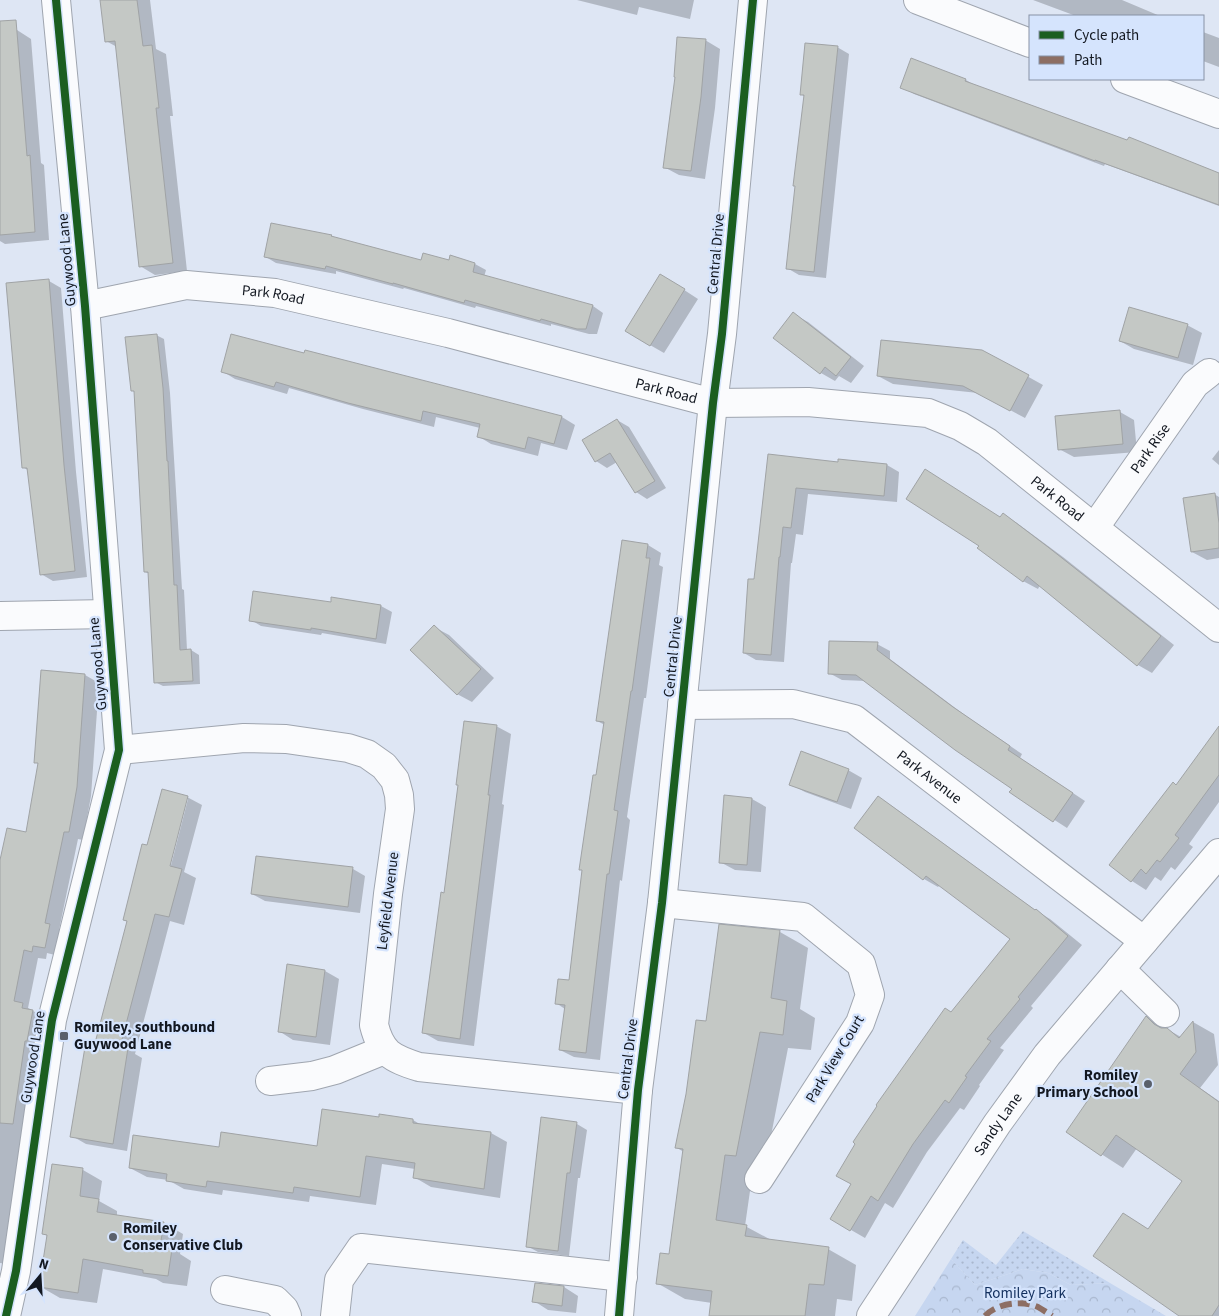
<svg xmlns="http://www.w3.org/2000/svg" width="1219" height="1316" viewBox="0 0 1219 1316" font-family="'Source Sans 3',sans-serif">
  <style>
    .grass { fill: url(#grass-dots) }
    .forest { fill: url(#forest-crowns) }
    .shadow { fill: #0003; fill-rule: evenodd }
    .building { fill: #c4c8c5; stroke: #a0a3a5 }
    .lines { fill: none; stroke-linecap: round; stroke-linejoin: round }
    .minor-casing { stroke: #9fa5af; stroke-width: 30 }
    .minor { stroke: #fafbfd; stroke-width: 28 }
    .quiet { stroke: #8d6e63; stroke-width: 6; stroke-dasharray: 12 6; stroke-linecap: butt }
    .cycleway-casing { stroke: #d5e4fd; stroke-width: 11 }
    .cycleway { stroke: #1b5e20; stroke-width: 8 }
    .poi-dot { fill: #5a606b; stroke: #d5e4fd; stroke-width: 2 }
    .labels { text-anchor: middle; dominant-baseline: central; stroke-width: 4.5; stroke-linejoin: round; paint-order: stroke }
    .street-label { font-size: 15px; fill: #131821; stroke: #d5e4fd }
    .poi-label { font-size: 15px; font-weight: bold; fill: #131821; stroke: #d5e4fd; text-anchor: start }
    .park-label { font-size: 15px; fill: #112e5d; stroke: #d5e4fd }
  </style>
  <defs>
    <pattern id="grass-dots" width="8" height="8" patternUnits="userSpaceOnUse" patternTransform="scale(1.25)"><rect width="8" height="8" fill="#c6d6f0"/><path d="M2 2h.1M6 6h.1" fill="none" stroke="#a9b7ce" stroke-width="1.8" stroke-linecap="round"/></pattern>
    <pattern id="forest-crowns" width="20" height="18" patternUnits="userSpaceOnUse" patternTransform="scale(1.25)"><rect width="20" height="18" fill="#c6d6f0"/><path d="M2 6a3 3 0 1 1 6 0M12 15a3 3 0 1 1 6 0" fill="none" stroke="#a9b7ce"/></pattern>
  </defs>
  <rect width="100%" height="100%" fill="#dee6f4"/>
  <path class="grass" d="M1023,1231L1110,1283L1071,1285L1048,1273L1023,1269L975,1285L951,1259L963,1240L996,1265Z"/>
  <path class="forest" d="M951,1259L975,1285L1023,1269L1048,1273L1071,1285L1110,1283L1166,1316H915Z"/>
  <path class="shadow" d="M102,0H150L156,49L166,54L173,116H170L187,271L155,275L140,266L117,47L106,41Z
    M577,0H694L690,19L639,7L637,15Z
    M1033,0H1122L1160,16H1076Z
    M17,30L31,39L41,163L44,165L49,240L5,244L0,241V32Z
    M1203,32L1219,38V67L1203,61Z
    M705,40L720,49L715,108L705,179L679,175L664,167L677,77Z
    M837,47L849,54L826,278L799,275L787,268L805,97L801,94Z
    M912,60L966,80L974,85L1219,174V206L1105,164L1104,166L914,94L904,88Z
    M331,236L337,239L422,262L449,261L451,257L475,264L486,270L484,277L593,306L603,313L597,334H589L551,324V326L476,306L475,308L404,288L403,289L336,271V274L276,263L266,257Z
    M49,281L61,288L76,472L87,577L53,581L41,574L29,471L23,467Z
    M675,284L698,299L664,353L650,345Z
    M793,314L808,322L864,366L851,383L839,376L835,381L821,373Z
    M1187,325L1202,333L1193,365L1134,349L1120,341Z
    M156,335L164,339L170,393L182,589L184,590L187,650H191L199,655L200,684L163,686L155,682L150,574L145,572L135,392L133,391Z
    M982,351L1043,385L1025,418L978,393L893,384L878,376Z
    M222,371L562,417L575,425L567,450L541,443L538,456L491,444L478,436L480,428L436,417L434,427L363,409L289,388L287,394L235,379Z
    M1120,412L1134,420L1137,452L1074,457L1059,449Z
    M617,420L629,427L666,488L647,499L636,492L617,462L607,468L596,461Z
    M1219,450V465L1212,459Z
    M769,456L839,463V460L887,465L899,472L897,502L808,494L803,535L796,534L792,563H791L784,662L756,660L744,653L755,581Z
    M1214,494L1219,497V558L1207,560L1192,552Z
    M1003,515L1017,523L1063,557L1174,645L1152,673L1138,665L1040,585L1038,589L1023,581L980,545Z
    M648,545L661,553L659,565L663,567L646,698H644L627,817L630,820L622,881L620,880L600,1060L574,1057L560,1050L565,1009L556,1003L570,982L605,725L597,721Z
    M332,603L381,606L392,612L386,644L322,633L321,635L261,626L251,620Z
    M434,627L449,635L494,678L472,702L457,694Z
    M877,644L890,651V659L966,716L1022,754L1020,758L1085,801L1067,828L1011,792L1014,789L866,681L842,680L829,673Z
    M85,675L99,683L91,796L83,840L78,839L59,930L63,933L59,956L47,953L46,959L38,958L28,1008L47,1019L8,1264L0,1263V865L27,833L39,764L35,762Z
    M496,726L511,734L502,804L504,805L474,1046L438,1041L424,1033L445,894Z
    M1219,728V802L1189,844L1193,847L1175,870L1171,867L1161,881L1155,877L1146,890L1132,881L1110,865L1176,786Z
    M848,770L862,778L851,809L805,792L790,784Z
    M163,791L187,797L202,805L184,872L196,878L184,925L170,921L135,1054L142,1058L127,1151L86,1144L72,1136L87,1043L96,1044L128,922L124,919L143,846L148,847ZM186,799H188L169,873L167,872Z
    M726,797L752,799L766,807L761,872L735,870L720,862Z
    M878,797L892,806L1035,910L1050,919L1082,945L1031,1006L1033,1008L1000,1048L1004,1050L979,1085L980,1086L964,1110L960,1108L927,1152L893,1208L885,1203L865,1238L832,1219L951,1013L1012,938L940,885L938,887L924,879L856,828Z
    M353,869L365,876L360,913L265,901L252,894Z
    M780,932L808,948L800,1009L815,1018L811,1050L788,1048L764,1172L753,1170L745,1226L773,1241L828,1249L856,1265L852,1301L837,1299L835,1316H710L712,1303L685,1299L657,1283L670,1256L684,1152L677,1148L707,1023Z
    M325,971L339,979L330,1045L293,1040L279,1031Z
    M1147,1018L1181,1037L1193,1022L1214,1034L1218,1065L1200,1088L1219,1101V1316H1182L1124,1214L1149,1230L1183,1180L1137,1148L1123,1168L1067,1132Z
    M380,1118L413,1120L423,1126L491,1133L507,1142L500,1198L431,1187L414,1177L415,1169L382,1164L376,1205L310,1196L309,1202L223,1190L222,1195L184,1189L168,1180L147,1177L130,1168L221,1148H318Z
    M577,1124L587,1130L580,1178H578L569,1256L538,1252L527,1246Z
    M53,1165L83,1170L102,1181L99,1201L117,1211V1216L164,1223L183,1234L180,1254L191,1261L187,1286L163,1283L156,1279L103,1269L97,1303L60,1298L41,1287L48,1236L44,1234Z
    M564,1287L578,1296L576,1313L548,1310L534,1301Z"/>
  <path class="building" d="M100,0H137L143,46L152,45L159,108H156L173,263L139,267L115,41L105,42Z
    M16,20L27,156L30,155L35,232L0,235V21Z
    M677,37L706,39L701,97L691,171L663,168L675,77H674Z
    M805,43L838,46L814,272L786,269L795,186H793L804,95H800Z
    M911,58L966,79L965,81L1127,140L1129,137L1219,173V205L1095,160V161L900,88Z
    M271,223L332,235L331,236L421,260L423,253L449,260L450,255L475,263L473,272L593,305L586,329H577L541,319L540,321L465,300L464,303L393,283V284L326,266L325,269L264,257Z
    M660,274L685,289L650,346L625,331Z
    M49,279L64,465L75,571L40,575L27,468H22L6,283Z
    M1129,307L1188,324L1178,358L1119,341Z
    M793,312L851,357L836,376L825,367L820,374L773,338Z
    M157,334L163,388L167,461H168L174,585H177L180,650L191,649L193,681L154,683L148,572H144L134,391H131L125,337Z
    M231,334L304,353L305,350L562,416L554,444L528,437L525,449L477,437L480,424L423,411L421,421L348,403L276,382L274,387L221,372Z
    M881,340L982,350L1029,375L1010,411L963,386L877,376Z
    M1120,410L1123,444L1058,450L1055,416Z
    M617,419L655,481L635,493L610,453L595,462L582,440Z
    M768,454L838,462V459L887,464L884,496L796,488L791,528L783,527L780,557H779L771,655L743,653L748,579H754Z
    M925,469L1000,517L1003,513L1048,547L1161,636L1137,666L1027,576L1023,582L977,548L979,546L906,499Z
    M1215,493L1219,523V548L1191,552L1183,498Z
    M622,540L648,544L646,558H650L632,691H631L614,810L618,811L609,874H607L586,1053L559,1050L565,1005L555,1004L558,979L569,980L582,870H579L593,775H596L604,722L596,721Z
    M253,591L331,602V597L381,605L376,639L311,628V630L249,621Z
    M434,625L481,669L457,695L410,650Z
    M829,641L878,642L877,650L953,707L1010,746L1008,750L1073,793L1053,822L1009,792L1012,789L955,750L856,675L828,674Z
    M41,670L85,674L77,787L69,832H64L45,923L50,924L45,948L33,946L32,952L24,950L14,1001L23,1003L22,1008L33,1010L27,1041H25L13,1124L0,1123V860L7,828L26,832L38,763H34Z
    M464,721L497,725L488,795H490L460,1039L422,1033L441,892L444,893L458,785H456Z
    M1219,726V775L1175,835L1179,838L1160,862L1157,860L1146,874L1141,869L1131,882L1109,865L1173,782L1176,785Z
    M801,751L849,769L837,802L789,785Z
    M162,789L188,796L170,866L182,869L169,917L155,914L120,1047L128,1048L113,1144L70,1137L86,1041L95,1043L127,921L123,920L142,844L147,845Z
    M724,795L752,798L747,865L719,863Z
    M878,796L1035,910L1036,909L1068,936L1018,997L1020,999L987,1039L991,1041L965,1076L967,1077L949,1103L945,1100L913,1144L878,1201L871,1196L850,1231L830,1219L851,1184L836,1176L855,1144L853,1142L877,1106L876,1105L945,1008L951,1012L1010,939L926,876L923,880L854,828Z
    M256,856L353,867L348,907L251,894Z
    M719,924L780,930L771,998L787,1001L783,1035L760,1032L736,1156L725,1155L716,1220L747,1225L745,1236L829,1247L824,1285L809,1284L805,1316H709L712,1291L656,1284L660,1253L669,1254L683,1149L675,1148L686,1094L696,1020L706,1021Z
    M287,964L325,970L316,1037L278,1032Z
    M1146,1016L1154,1024L1161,1028H1167L1179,1038L1193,1021L1196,1052L1180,1074L1219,1102V1305L1212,1316H1179L1093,1256L1123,1213L1148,1229L1182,1181L1116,1135L1101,1156L1066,1132Z
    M322,1109L379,1117V1114L413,1119V1123L491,1132L484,1189L413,1178L415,1163L366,1156L360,1197L294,1187L293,1193L207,1181L206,1187L166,1181L167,1174L129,1168L133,1135L219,1147L221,1132L317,1146Z
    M541,1117L577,1122L570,1173H567L558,1251L526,1247Z
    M52,1164L83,1168L80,1196L99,1199L97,1212L164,1222L160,1247L172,1249L168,1276L143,1273V1270L83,1259L78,1293L39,1287L47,1235L42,1234Z
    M535,1283L564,1286L562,1306L532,1302Z"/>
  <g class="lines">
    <defs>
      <g id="minor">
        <path d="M918,0L1030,43"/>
        <path d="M1125,79L1219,114"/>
        <path id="s1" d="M85,306L186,285L275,293L448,333L713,403L808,402L928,413L960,426L987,442L1219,628"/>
        <path id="s2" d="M1095,527L1195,384L1209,373"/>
        <path d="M0,616L108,614"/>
        <path id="s3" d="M682,705L793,704L854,719L1144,941"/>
        <path d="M119,750L244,738L286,739L348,748L367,754L384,766L395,780L399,795L400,809L388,894L374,1025C381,1053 391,1058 419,1067L638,1090"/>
        <path d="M662,903L803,917L861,964L870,995L860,1023L759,1179"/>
        <path d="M1120,969L1165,1013"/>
        <path d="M270,1081L312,1076L335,1070L384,1050"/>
        <path d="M225,1290L275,1300L284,1309L287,1316"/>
        <path d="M6,1316L16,1271L52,1020L119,750L85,306L56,0"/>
        <path d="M335,1316L339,1280L361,1248L623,1277"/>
        <path d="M619,1316L638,1090L662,903L713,403L722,334L753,0"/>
        <path id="s4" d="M871,1316L997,1124L1047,1055L1219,853"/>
      </g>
    </defs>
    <use href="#minor" class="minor-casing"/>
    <use href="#minor" class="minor"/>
    <path class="quiet" d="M985,1316C997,1303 1022,1300 1038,1307C1043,1310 1048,1313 1052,1316"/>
    <defs>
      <path id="cycleway" d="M6,1316L16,1271L52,1020L119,750L85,306L56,0
        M619,1316L638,1090L662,903L713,403L722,334L753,0"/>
    </defs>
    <use href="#cycleway" class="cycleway-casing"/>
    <use href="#cycleway" class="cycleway"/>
  </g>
  <g class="poi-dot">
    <rect x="59" y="1031" width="10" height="10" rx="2.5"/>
    <circle cx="1148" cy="1084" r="5"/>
    <circle cx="113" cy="1237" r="5"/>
  </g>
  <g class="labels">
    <g class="street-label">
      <text transform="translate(716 254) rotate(-85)">Central Drive</text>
      <text transform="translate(67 260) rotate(-95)">Guywood Lane</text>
      <text stroke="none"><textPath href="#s1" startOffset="191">Park Road</textPath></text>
      <text stroke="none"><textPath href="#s1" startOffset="596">Park Road</textPath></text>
      <text stroke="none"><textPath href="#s2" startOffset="96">Park Rise</textPath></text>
      <text stroke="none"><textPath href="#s1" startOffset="1016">Park Road</textPath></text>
      <text transform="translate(673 657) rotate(-84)">Central Drive</text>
      <text transform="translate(98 664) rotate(-95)">Guywood Lane</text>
      <text stroke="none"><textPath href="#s3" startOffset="269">Park Avenue</textPath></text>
      <text transform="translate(388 901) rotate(-83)">Leyfield Avenue</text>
      <text transform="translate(33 1057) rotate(-81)">Guywood Lane</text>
      <text transform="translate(628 1059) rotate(-83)">Central Drive</text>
      <text transform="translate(835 1059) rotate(-59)">Park View Court</text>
      <text stroke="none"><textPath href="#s4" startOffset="230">Sandy Lane</textPath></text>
    </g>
    <g class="poi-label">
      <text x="74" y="1027">Romiley, southbound<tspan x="74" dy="17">Guywood Lane</tspan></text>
      <text x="1138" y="1075" text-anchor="end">Romiley<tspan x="1138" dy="17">Primary School</tspan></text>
      <text x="123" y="1228">Romiley<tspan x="123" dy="17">Conservative Club</tspan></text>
    </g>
    <g class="park-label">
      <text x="1025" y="1293">Romiley Park</text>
    </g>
  </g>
  <rect x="1029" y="15" width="175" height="65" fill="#d5e4fd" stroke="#8792a5"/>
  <rect x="1039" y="31" width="25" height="8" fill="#1b5e20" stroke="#8792a5"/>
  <text x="1074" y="40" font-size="15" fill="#131821">Cycle path</text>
  <rect x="1039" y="56" width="25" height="8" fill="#8d6e63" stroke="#8792a5"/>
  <text x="1074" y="65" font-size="15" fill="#131821">Path</text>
  <g transform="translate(40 1276) rotate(18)" stroke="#d5e4fd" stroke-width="4" paint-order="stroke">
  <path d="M0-4L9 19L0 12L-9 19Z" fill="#131821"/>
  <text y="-8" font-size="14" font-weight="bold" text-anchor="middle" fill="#131821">N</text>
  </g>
</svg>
